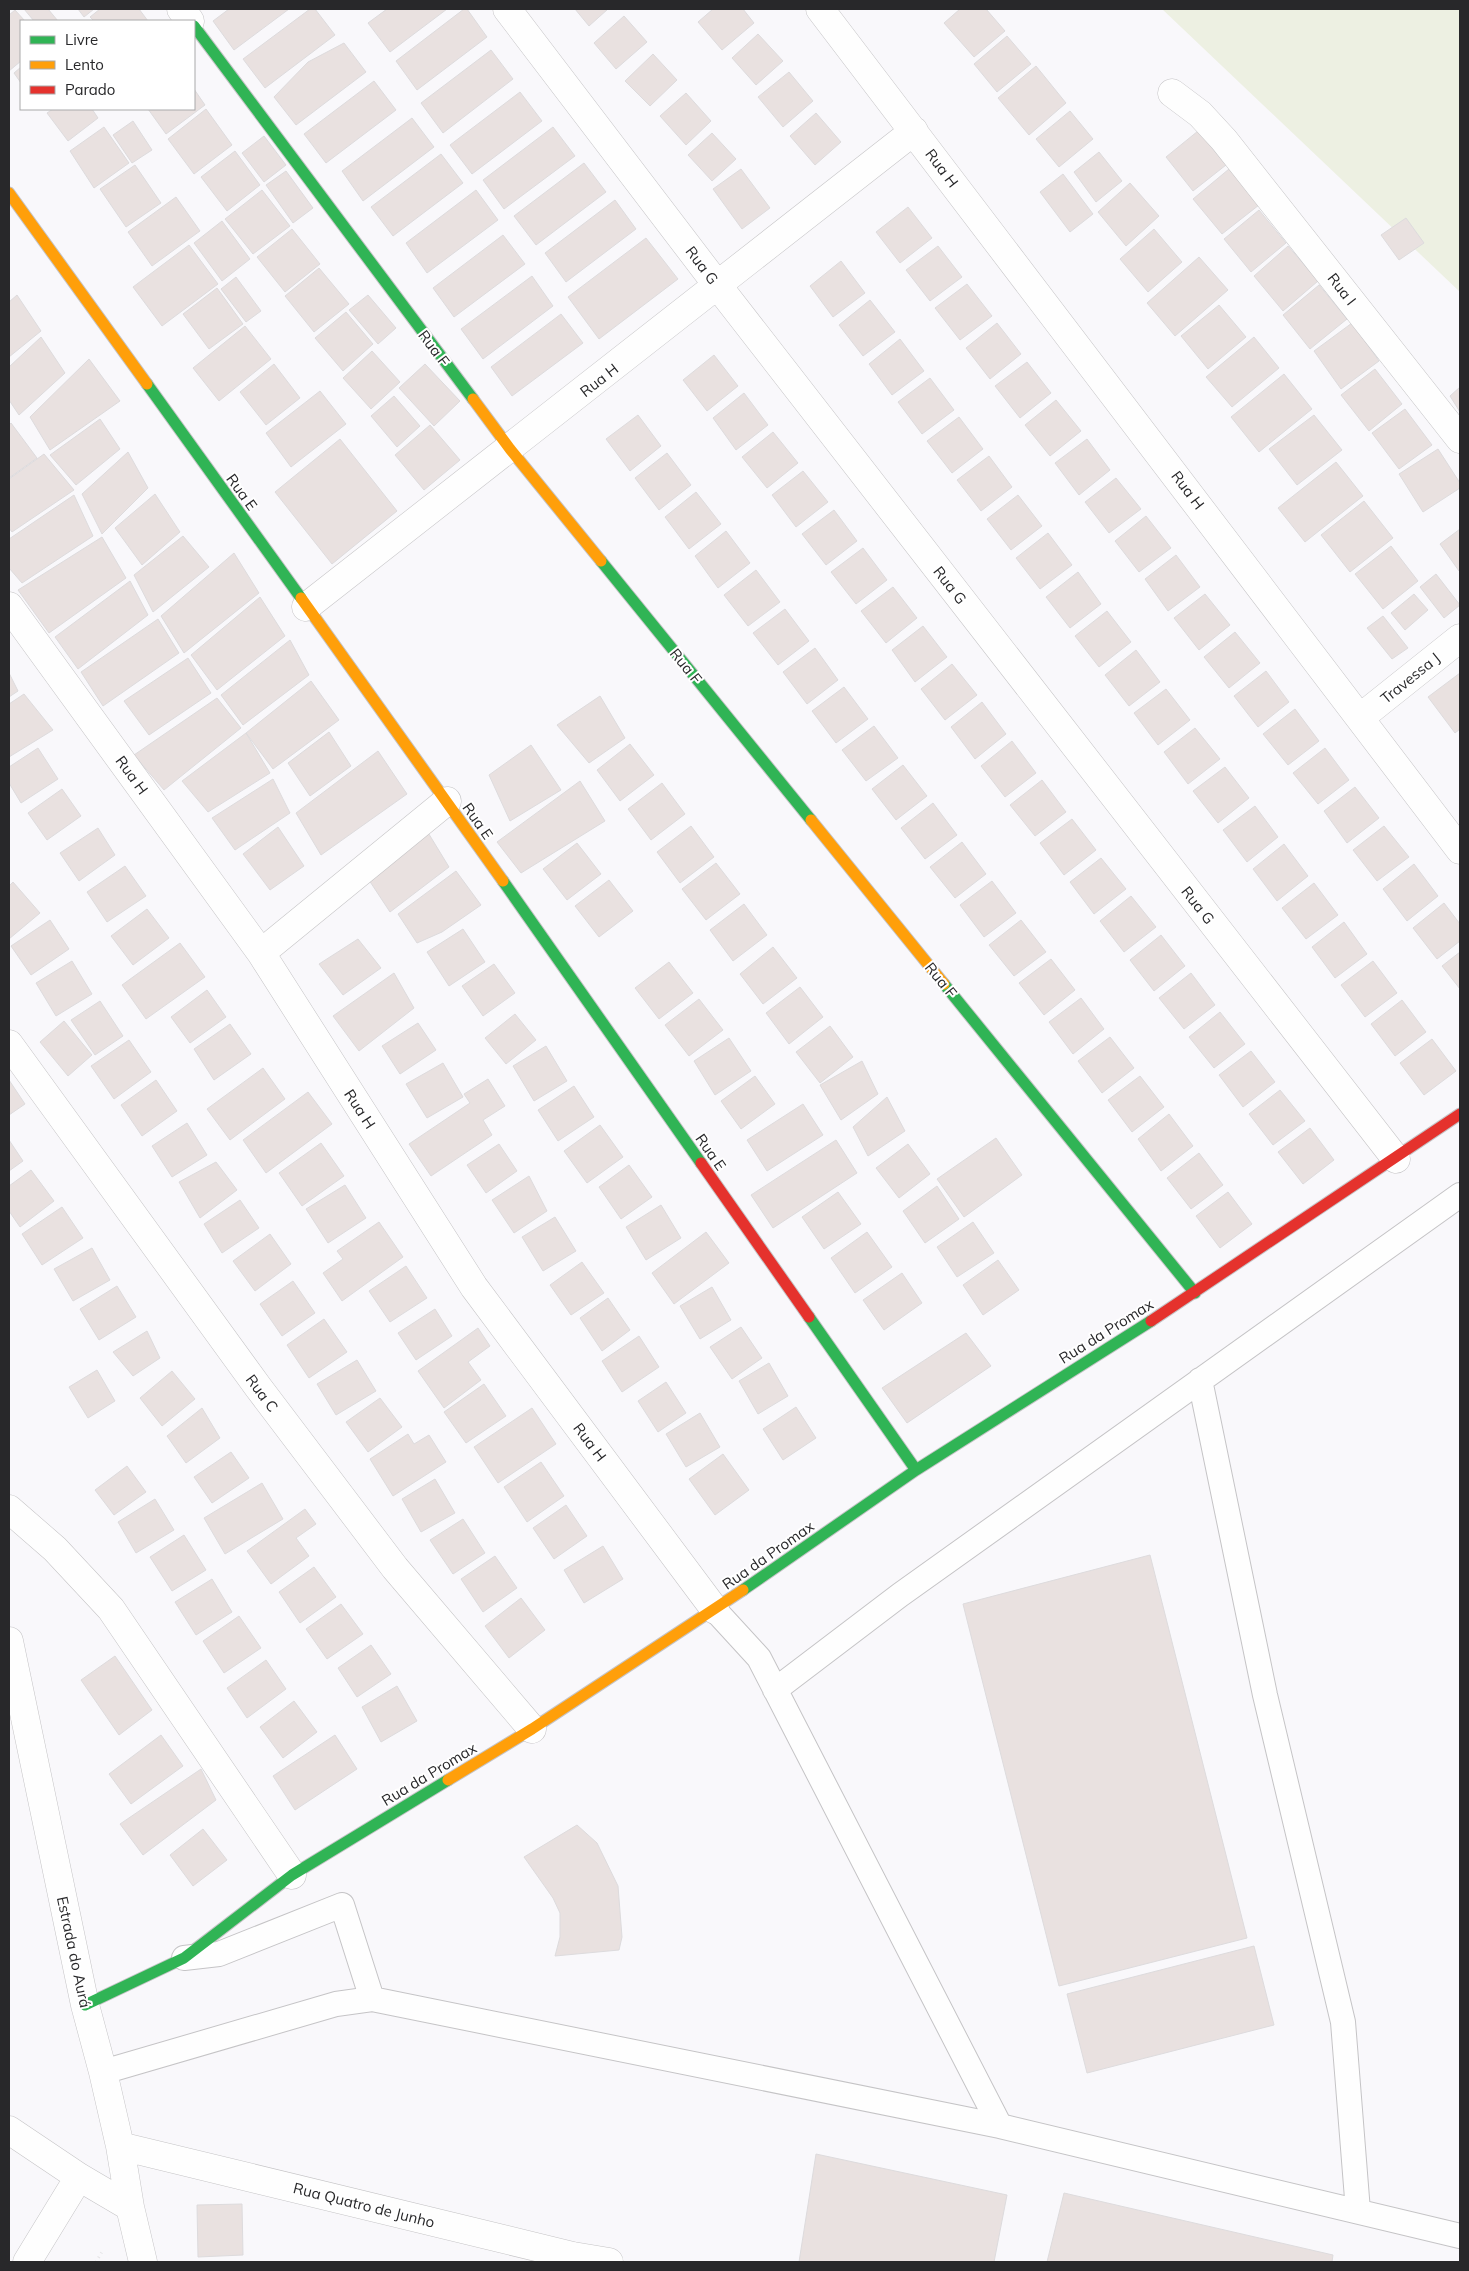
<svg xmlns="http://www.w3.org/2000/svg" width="1469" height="2271" viewBox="0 0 1469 2271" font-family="Mulish,sans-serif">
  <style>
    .green { fill: #edf0e2 }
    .building { fill: #e9e1e0; stroke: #dddbdd }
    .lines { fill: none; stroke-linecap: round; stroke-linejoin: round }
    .lane-casing { stroke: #c5c4c6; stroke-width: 26 }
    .street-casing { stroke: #c5c4c6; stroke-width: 29 }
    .fast-casing { stroke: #c5c4c6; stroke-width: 13 }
    .slow-casing { stroke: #c5c4c6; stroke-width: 13 }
    .jam-casing { stroke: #c5c4c6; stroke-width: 13 }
    .path { stroke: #e5e4e6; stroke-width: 3; stroke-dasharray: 1 4; stroke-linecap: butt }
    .lane { stroke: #fefefe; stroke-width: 24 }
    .street { stroke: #fefefe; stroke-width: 28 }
    .fast { stroke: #30b455; stroke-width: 11 }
    .slow { stroke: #ff9f0a; stroke-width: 11 }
    .jam { stroke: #e5322d; stroke-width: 11 }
    .labels { text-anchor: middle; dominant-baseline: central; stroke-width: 4; stroke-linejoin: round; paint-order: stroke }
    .street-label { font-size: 15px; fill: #28282a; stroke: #fff }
  </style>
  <rect width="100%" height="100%" fill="#f9f8fb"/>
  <path class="green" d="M1162,9H1460V292Z"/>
  <path class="building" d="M24,9H48L58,21H34Z
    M78,9H94L84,17Z
    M100,9H139L148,21H94L90,17Z
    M229,9H289L234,50L213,21Z
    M310,9H315L335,35L265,88L243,59Z
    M387,9H447L390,52L368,23Z
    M464,9H467L487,37L417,90L396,61Z
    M575,9H608L589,26Z
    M713,9H743L754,23L722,50L698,22Z
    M960,9H986L1005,31L974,57L944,23Z
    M15,10L25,21H21V61L9,71V15Z
    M624,16L647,42L616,69L594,43Z
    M758,34L783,61L756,85L732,58Z
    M1007,36L1031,64L997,92L974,64Z
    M344,43L366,72L296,125L274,97L308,62Z
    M491,50L513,79L443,133L421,103Z
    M653,54L677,80L650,106L625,81Z
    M1036,66L1066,103L1029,135L998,98Z
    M21,67V83L14,73Z
    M789,72L813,101L783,127L758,97Z
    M374,81L396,110L326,163L304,134Z
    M194,89L205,105L166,134L148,109H194Z
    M520,92L542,121L472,174L450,145Z
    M686,93L711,121L686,145L660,116Z
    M53,109H92L98,118L68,141L47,113Z
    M206,109L232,145L194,174L168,139Z
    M1070,111L1093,139L1059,167L1036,139Z
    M816,113L841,142L815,165L790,136Z
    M412,118L434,147L363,201L342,171Z
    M133,121L152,150L132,163L113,135Z
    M104,127L129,163L94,188L70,151Z
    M553,127L575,156L504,209L483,180Z
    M1198,131L1226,165L1193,191L1166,157Z
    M712,133L736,159L712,181L688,155Z
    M264,136L286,165L264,182L242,153Z
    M235,151L260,185L227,211L201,177Z
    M1099,152L1122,181L1096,202L1074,172Z
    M441,154L463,183L393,236L371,207Z
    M584,163L606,192L536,245L514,216Z
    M135,165L161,203L126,227L100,189Z
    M741,169L770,208L742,229L713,189Z
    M1229,169L1259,205L1222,234L1193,199Z
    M286,171L313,208L293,223L266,185Z
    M1063,174L1093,214L1070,232L1040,192Z
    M1130,183L1159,216L1126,246L1098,212Z
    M262,190L290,226L253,254L225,219Z
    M476,190L498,220L427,273L406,243Z
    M176,197L200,231L152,266L128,232Z
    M615,200L636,229L566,282L545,253Z
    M908,207L932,238L900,263L876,232Z
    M1259,210L1286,243L1251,272L1224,239Z
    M1406,218L1424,243L1399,260L1381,235Z
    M222,221L250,259L222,281L194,243Z
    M292,229L320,264L285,292L257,257Z
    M1154,229L1182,262L1148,292L1120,259Z
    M503,235L525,264L454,317L433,288Z
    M646,238L678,279L599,339L568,297Z
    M189,245L218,284L162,326L133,287Z
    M938,246L962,277L930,301L906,270Z
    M1288,246L1318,281L1283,311L1254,276Z
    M1199,257L1228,290L1175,336L1147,303Z
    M841,261L865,293L833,317L810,286Z
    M319,268L349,304L314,332L285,296Z
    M532,276L553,306L483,359L461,329Z
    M236,277L261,311L246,322L221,289Z
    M967,284L992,316L960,340L935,308Z
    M1319,285L1347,319L1310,349L1283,315Z
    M217,288L243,324L209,349L183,314Z
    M17,295L41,331L9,357V302Z
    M368,295L396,328L378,344L349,310Z
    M870,300L895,332L863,356L839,325Z
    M1219,305L1246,337L1208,369L1181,336Z
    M346,312L373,344L343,371L315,338Z
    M561,314L583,343L512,396L491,367Z
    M997,323L1021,354L990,379L966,348Z
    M1352,323L1379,361L1341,389L1314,351Z
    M245,326L271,359L219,401L193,368Z
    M41,337L65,373L19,415L9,400V367Z
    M1254,337L1279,368L1232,407L1206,377Z
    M900,339L924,371L892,395L869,364Z
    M372,351L400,382L371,409L343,378Z
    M714,355L738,386L707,411L683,380Z
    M89,359L120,401L50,450L30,417Z
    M1027,362L1051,393L1020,418L995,386Z
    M274,364L300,398L266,425L240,392Z
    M425,364L460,401L434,426L399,388Z
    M1375,369L1402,404L1369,431L1341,395Z
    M1284,374L1312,409L1259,452L1231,417Z
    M930,378L954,410L922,434L898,402Z
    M1460,387V412L1450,396Z
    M320,391L346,424L291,467L266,433Z
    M744,393L768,425L736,450L713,418Z
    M394,396L420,426L397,447L371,416Z
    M1056,400L1081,431L1050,456L1025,425Z
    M1405,409L1432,445L1399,469L1372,433Z
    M638,415L661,446L630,471L606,439Z
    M1314,415L1342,450L1297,485L1269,449Z
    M959,417L983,449L952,473L927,441Z
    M100,419L120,449L76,485L50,455Z
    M11,423L37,458L9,478V425Z
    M430,425L460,460L424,490L395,455Z
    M773,432L798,463L767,488L742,457Z
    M340,439L397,511L332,564L275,492Z
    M1087,439L1110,470L1079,495L1055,463Z
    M1438,449L1460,483V488L1423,512L1399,474Z
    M128,452L148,488L102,534L82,494Z
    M667,453L691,485L659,510L635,478Z
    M44,454L74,490L12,532L9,528V479Z
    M989,456L1012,487L981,511L957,480Z
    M1336,462L1363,496L1305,542L1278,508Z
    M803,471L828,502L796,527L772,495Z
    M1116,478L1141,509L1109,533L1085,502Z
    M696,492L721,524L689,549L665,517Z
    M155,494L180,532L142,565L115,528Z
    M74,495L93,536L22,583L9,568V539Z
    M1018,495L1042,526L1011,550L987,519Z
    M1364,501L1393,538L1350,572L1321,535Z
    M834,510L857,541L826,565L802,534Z
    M1146,516L1171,548L1139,572L1115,541Z
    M1460,529V570L1459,571L1440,544Z
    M726,531L750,563L718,588L695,556Z
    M1048,533L1072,565L1040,589L1016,558Z
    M183,536L209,567L153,612L134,575Z
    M102,537L126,578L49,633L18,590Z
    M1391,546L1418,581L1383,609L1355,574Z
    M863,548L887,580L856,604L831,572Z
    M234,553L259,593L184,653L161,616Z
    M1176,555L1200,587L1168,611L1145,579Z
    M756,570L780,602L748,626L724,595Z
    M1078,572L1101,604L1070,628L1046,597Z
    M1436,574L1460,605L1444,618L1420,587Z
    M130,581L148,615L78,669L55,637Z
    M893,587L917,618L886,643L861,611Z
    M1205,594L1230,625L1199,650L1174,618Z
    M1414,594L1428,610L1405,630L1391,613Z
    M260,597L285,636L217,690L191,655Z
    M785,609L809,641L778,665L753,633Z
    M1107,611L1131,642L1099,667L1075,636Z
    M1383,616L1408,648L1392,659L1367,628Z
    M158,619L179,653L103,706L81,672Z
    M923,626L947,657L915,682L892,650Z
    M1235,632L1260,663L1229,688L1204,657Z
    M290,640L309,675L243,725L221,695Z
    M815,648L838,680L807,704L783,672Z
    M1136,650L1160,682L1129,706L1105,675Z
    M188,658L211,693L149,735L124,701Z
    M952,664L977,695L945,720L921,689Z
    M1266,671L1289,702L1258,727L1234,696Z
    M9,673L18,691L9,697Z
    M1460,673V729L1455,733L1428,697Z
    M311,681L339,720L273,769L246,733Z
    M844,687L868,719L836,743L812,711Z
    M1166,689L1190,720L1158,745L1134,713Z
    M24,694L53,730L9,757V704Z
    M600,696L625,738L589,763L557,725Z
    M217,698L241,728L164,790L134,755Z
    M982,702L1006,734L975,759L951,727Z
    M1295,709L1319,741L1288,765L1263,734Z
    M874,726L898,758L866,781L842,750Z
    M1195,728L1220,759L1188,784L1164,752Z
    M329,732L351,766L310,796L288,763Z
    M246,733L270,773L208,812L182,781Z
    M1012,741L1036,773L1005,797L981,766Z
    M630,744L654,775L620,801L597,770Z
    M531,745L561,790L510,821L489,775Z
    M38,748L58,779L21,803L9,783V767Z
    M1325,748L1349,780L1318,804L1293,773Z
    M378,751L407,794L321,855L296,813Z
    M903,765L927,796L896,820L872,789Z
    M1225,767L1249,798L1218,823L1193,791Z
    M273,779L290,813L235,850L212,818Z
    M1042,780L1066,812L1035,836L1010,805Z
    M580,781L605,821L521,873L497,842Z
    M662,783L685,814L651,840L628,809Z
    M1355,787L1379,818L1347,843L1324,811Z
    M62,789L81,816L47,840L28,813Z
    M933,803L957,835L925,859L901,828Z
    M1255,806L1278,837L1247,862L1223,830Z
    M1072,819L1096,850L1064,875L1040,843Z
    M424,826L449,867L390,912L363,871Z
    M691,826L714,857L680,883L657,852Z
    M1384,826L1409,857L1377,881L1353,850Z
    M278,827L304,866L270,890L243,854Z
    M98,828L115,855L79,881L60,853Z
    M962,842L986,874L955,898L930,867Z
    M577,843L601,874L567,900L543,869Z
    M1284,844L1308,876L1277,901L1253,869Z
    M1101,858L1126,889L1094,914L1070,882Z
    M716,863L740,894L706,920L682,889Z
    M1414,864L1438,896L1407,921L1383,889Z
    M125,866L146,896L107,922L87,892Z
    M456,871L481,905L442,932L417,943L398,914Z
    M609,880L633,911L599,937L575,906Z
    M992,881L1016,913L984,937L960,905Z
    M13,882L40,913L9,939V886Z
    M1314,883L1338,915L1306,939L1282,908Z
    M1131,896L1156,927L1124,952L1100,921Z
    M1444,903L1460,924V941L1437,959L1413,928Z
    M744,904L767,935L733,961L710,930Z
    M147,909L169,938L133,965L111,936Z
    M50,920L69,949L31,975L11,946Z
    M1021,920L1046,952L1014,976L989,945Z
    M1344,922L1367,954L1335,978L1312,947Z
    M463,929L485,962L449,986L427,952Z
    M1161,935L1185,966L1154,991L1130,960Z
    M358,939L381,968L343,995L319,964Z
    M180,943L205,977L146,1019L122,985Z
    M773,947L797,978L763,1004L740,974Z
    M1460,952V989L1442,966Z
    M1051,959L1075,990L1044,1015L1019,983Z
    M72,961L92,994L56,1016L36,983Z
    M1373,961L1397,993L1365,1017L1341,985Z
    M669,962L693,993L659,1019L635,988Z
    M494,964L515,993L483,1016L462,986Z
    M394,973L414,1008L359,1051L333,1016Z
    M1191,973L1215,1005L1184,1029L1159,998Z
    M800,987L823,1017L789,1044L766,1013Z
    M207,990L226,1017L190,1043L171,1017Z
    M1081,998L1104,1029L1073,1054L1049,1022Z
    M699,999L723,1030L689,1056L665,1025Z
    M1402,1000L1426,1032L1395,1056L1371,1024Z
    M100,1001L123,1036L95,1055L71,1020Z
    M1220,1012L1245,1044L1214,1068L1189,1037Z
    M515,1014L536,1040L506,1064L485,1038Z
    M64,1021L92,1055L68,1076L40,1042Z
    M418,1023L436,1050L400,1074L382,1046Z
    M230,1024L251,1054L214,1080L194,1049Z
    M830,1026L853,1057L820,1083L796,1052Z
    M1110,1037L1134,1068L1102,1093L1078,1061Z
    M729,1038L751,1071L715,1095L694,1061Z
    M1432,1039L1456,1071L1424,1095L1400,1063Z
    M129,1040L151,1072L114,1099L91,1066Z
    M546,1046L567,1081L534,1101L513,1066Z
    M1251,1051L1275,1082L1243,1107L1219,1075Z
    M862,1061L878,1094L841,1120L820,1085Z
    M443,1063L463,1097L427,1118L406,1084Z
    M263,1068L285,1099L230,1140L207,1109Z
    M755,1076L775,1104L741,1129L721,1101Z
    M1140,1076L1164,1107L1132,1132L1108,1100Z
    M488,1079L505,1106L483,1120L492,1135L431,1176L409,1144L470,1103L464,1094Z
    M9,1080L25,1104L9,1115Z
    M156,1080L177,1111L142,1136L121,1105Z
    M574,1086L594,1117L558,1141L538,1110Z
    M1280,1090L1305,1121L1273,1145L1249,1114Z
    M308,1092L332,1124L266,1173L243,1140Z
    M887,1097L905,1131L868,1156L853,1127Z
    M803,1104L823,1135L767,1171L747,1140Z
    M1169,1114L1193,1146L1161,1171L1138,1139Z
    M187,1123L207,1155L172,1177L152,1146Z
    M600,1125L623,1157L587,1183L564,1151Z
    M1310,1128L1334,1160L1303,1184L1278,1152Z
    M996,1138L1022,1175L964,1217L937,1179Z
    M9,1140L23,1161L9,1171Z
    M836,1140L857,1173L773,1228L751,1195Z
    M321,1143L344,1176L302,1206L279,1173Z
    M499,1144L517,1171L486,1193L467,1165Z
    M908,1144L930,1174L899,1198L876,1168Z
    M1199,1153L1223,1185L1191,1209L1167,1178Z
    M216,1162L237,1190L200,1218L179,1182Z
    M629,1165L652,1197L621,1219L599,1187Z
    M31,1170L54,1201L20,1227L9,1211V1186Z
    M529,1176L547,1211L514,1233L492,1200Z
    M345,1185L366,1218L328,1243L306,1209Z
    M937,1186L959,1219L925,1243L903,1211Z
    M838,1192L861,1224L824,1249L802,1217Z
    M1228,1192L1252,1224L1220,1248L1196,1216Z
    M240,1200L259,1228L222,1253L204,1224Z
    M661,1205L681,1238L646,1260L626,1227Z
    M62,1207L83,1238L42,1265L22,1234Z
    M555,1217L576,1251L543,1271L522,1237Z
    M379,1222L403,1257L342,1301L323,1273L343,1259L337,1251Z
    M973,1222L994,1253L957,1277L937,1247Z
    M706,1232L729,1263L674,1304L652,1273Z
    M867,1232L892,1267L855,1293L831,1258Z
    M270,1234L291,1264L255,1291L233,1261Z
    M92,1248L110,1280L73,1301L54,1269Z
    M998,1260L1019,1290L983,1315L963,1285Z
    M582,1262L604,1293L571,1315L550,1285Z
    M406,1266L427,1298L390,1322L369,1291Z
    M902,1273L922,1303L884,1330L863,1300Z
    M293,1281L315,1313L282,1336L260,1304Z
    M117,1286L136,1317L99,1340L80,1309Z
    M712,1287L731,1320L700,1339L680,1306Z
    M608,1298L630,1330L602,1351L580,1318Z
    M435,1309L452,1336L416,1360L398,1333Z
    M324,1319L347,1352L309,1378L287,1345Z
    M741,1327L762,1358L732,1379L710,1347Z
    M478,1328L490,1346L468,1362L481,1380L444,1408L418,1371Z
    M147,1331L160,1358L133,1376L113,1352Z
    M966,1333L991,1366L907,1423L882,1388Z
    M639,1336L659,1367L622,1392L602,1361Z
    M357,1360L376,1391L336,1415L317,1384Z
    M769,1363L788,1396L758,1414L739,1381Z
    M97,1370L115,1401L88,1418L69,1387Z
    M172,1371L195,1399L162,1426L140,1398Z
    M666,1382L686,1413L658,1432L638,1401Z
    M484,1384L506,1416L466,1443L444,1412Z
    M380,1398L402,1427L368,1452L346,1422Z
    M796,1407L816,1438L783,1460L763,1429Z
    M202,1408L220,1438L186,1463L167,1436Z
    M532,1408L556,1444L498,1483L474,1447Z
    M700,1413L720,1447L686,1467L666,1434Z
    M408,1434L414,1444L429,1435L446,1462L393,1496L370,1459Z
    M231,1452L249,1478L212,1503L194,1477Z
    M723,1454L749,1490L715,1515L689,1479Z
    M541,1462L564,1496L527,1522L504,1487Z
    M127,1466L146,1492L114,1515L95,1490Z
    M435,1479L455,1513L421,1532L402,1499Z
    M262,1483L283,1519L225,1554L204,1518Z
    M155,1499L174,1530L136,1553L118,1522Z
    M566,1505L587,1536L554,1559L533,1528Z
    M305,1509L316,1524L296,1538L309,1556L271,1584L247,1551Z
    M463,1519L485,1553L453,1574L430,1540Z
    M184,1535L206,1570L172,1591L150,1557Z
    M603,1546L623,1579L584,1603L564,1570Z
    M1150,1555L1247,1938L1059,1986L963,1604Z
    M495,1556L517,1588L483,1612L461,1579Z
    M314,1567L336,1597L300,1623L279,1592Z
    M212,1579L232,1612L196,1635L175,1602Z
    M521,1598L545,1630L509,1658L485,1626Z
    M341,1604L363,1634L327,1659L306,1629Z
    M239,1616L261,1648L224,1673L203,1641Z
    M371,1645L391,1674L357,1697L338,1668Z
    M115,1656L152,1710L119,1735L81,1680Z
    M266,1660L286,1689L247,1718L227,1688Z
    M397,1686L417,1721L381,1742L362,1707Z
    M294,1701L317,1732L283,1758L260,1727Z
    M161,1735L183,1766L131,1804L109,1774Z
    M335,1735L357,1769L295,1810L273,1776Z
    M201,1769L216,1800L143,1855L120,1824Z
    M577,1825L597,1843L618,1886L622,1937L619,1950L555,1956L560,1937V1913L553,1898L524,1857Z
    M203,1829L227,1860L193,1886L170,1855Z
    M1254,1946L1274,2025L1087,2073L1067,1994Z
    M816,2154L1007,2195L994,2262H799Z
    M1064,2193L1333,2255L1332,2262H1047Z
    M242,2204L243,2255L198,2257L197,2205Z"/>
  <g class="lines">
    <defs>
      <path id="lane" d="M1200,1380L1265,1695L1343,2022L1358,2211
        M715,1610L759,1658L1000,2126
        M775,1690L900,1595L1460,1195
        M184,1958L219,1954L342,1905L372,1999
        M103,2072L336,2004L372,1999L1000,2126L1460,2236"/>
      <path id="street" d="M181,9L190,21
        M507,9L718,286L1396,1159
        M820,9L1460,850
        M1172,93L1200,114L1224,140L1460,439
        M9,606L261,953L474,1287L715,1610
        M306,607L914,131
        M1361,717L1460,638
        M261,953L447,801
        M9,1044L258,1387L395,1568L532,1729
        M9,1509L55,1549L111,1609L292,1875
        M9,1641L85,2005L103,2072L120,2146L130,2207L143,2262
        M9,2130L79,2177L130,2207
        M120,2146L573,2256L609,2262
        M27,2262L79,2177"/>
      <path id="fast" d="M194,26L473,399
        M147,384L301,598
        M601,561L811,820
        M503,881L701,1163
        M944,984L1195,1293
        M809,1317L916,1470
        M743,1590L916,1470L1151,1321
        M85,2005L184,1958L292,1875L448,1780"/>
      <path id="slow" d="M9,193L147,384
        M473,399L510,449L601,561
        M301,598L503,881
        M811,820L944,984
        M448,1780L532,1729L743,1590"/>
      <path id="jam" d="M701,1163L809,1317
        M1151,1321L1460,1114"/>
    </defs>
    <use href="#lane" class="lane-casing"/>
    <use href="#street" class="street-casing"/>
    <use href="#fast" class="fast-casing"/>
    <use href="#slow" class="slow-casing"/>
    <use href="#jam" class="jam-casing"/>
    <path class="path" d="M96,2262L103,2250"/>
    <use href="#lane" class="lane"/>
    <use href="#street" class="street"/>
    <use href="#fast" class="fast"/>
    <use href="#slow" class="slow"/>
    <use href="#jam" class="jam"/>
  </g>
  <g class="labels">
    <g class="street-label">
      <text transform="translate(942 168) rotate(53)">Rua H</text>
      <text transform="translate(702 265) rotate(53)">Rua G</text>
      <text transform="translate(1342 289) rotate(52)">Rua I</text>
      <text transform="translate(434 348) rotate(53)">Rua F</text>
      <text transform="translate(599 380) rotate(-38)">Rua H</text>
      <text transform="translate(1188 490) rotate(53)">Rua H</text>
      <text transform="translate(242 492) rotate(54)">Rua E</text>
      <text transform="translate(950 585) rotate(52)">Rua G</text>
      <text transform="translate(686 666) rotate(51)">Rua F</text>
      <text transform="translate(1410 678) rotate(-39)">Travessa J</text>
      <text transform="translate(132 775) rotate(54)">Rua H</text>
      <text transform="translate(478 821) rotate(55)">Rua E</text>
      <text transform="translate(1198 905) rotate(52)">Rua G</text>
      <text transform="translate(941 980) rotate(51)">Rua F</text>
      <text transform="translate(360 1109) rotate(57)">Rua H</text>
      <text transform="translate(711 1152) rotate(55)">Rua E</text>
      <text transform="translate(1106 1331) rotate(-32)">Rua da Promax</text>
      <text transform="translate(262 1393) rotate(53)">Rua C</text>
      <text transform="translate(590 1442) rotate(53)">Rua H</text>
      <text transform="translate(768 1555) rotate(-35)">Rua da Promax</text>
      <text transform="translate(429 1774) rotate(-31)">Rua da Promax</text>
      <text transform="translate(74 1952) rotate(78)">Estrada do Aurá</text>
      <text transform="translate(364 2205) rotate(14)">Rua Quatro de Junho</text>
    </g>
  </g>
  <rect width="1469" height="2271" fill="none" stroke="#28282a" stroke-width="20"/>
  <rect x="20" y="20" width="175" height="90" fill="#ffffff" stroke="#a9a9aa"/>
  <rect x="30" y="36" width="25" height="8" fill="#30b455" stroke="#a9a9aa"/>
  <text x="65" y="45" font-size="15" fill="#28282a">Livre</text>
  <rect x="30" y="61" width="25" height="8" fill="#ff9f0a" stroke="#a9a9aa"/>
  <text x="65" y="70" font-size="15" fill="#28282a">Lento</text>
  <rect x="30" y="86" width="25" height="8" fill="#e5322d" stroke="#a9a9aa"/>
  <text x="65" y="95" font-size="15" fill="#28282a">Parado</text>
</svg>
